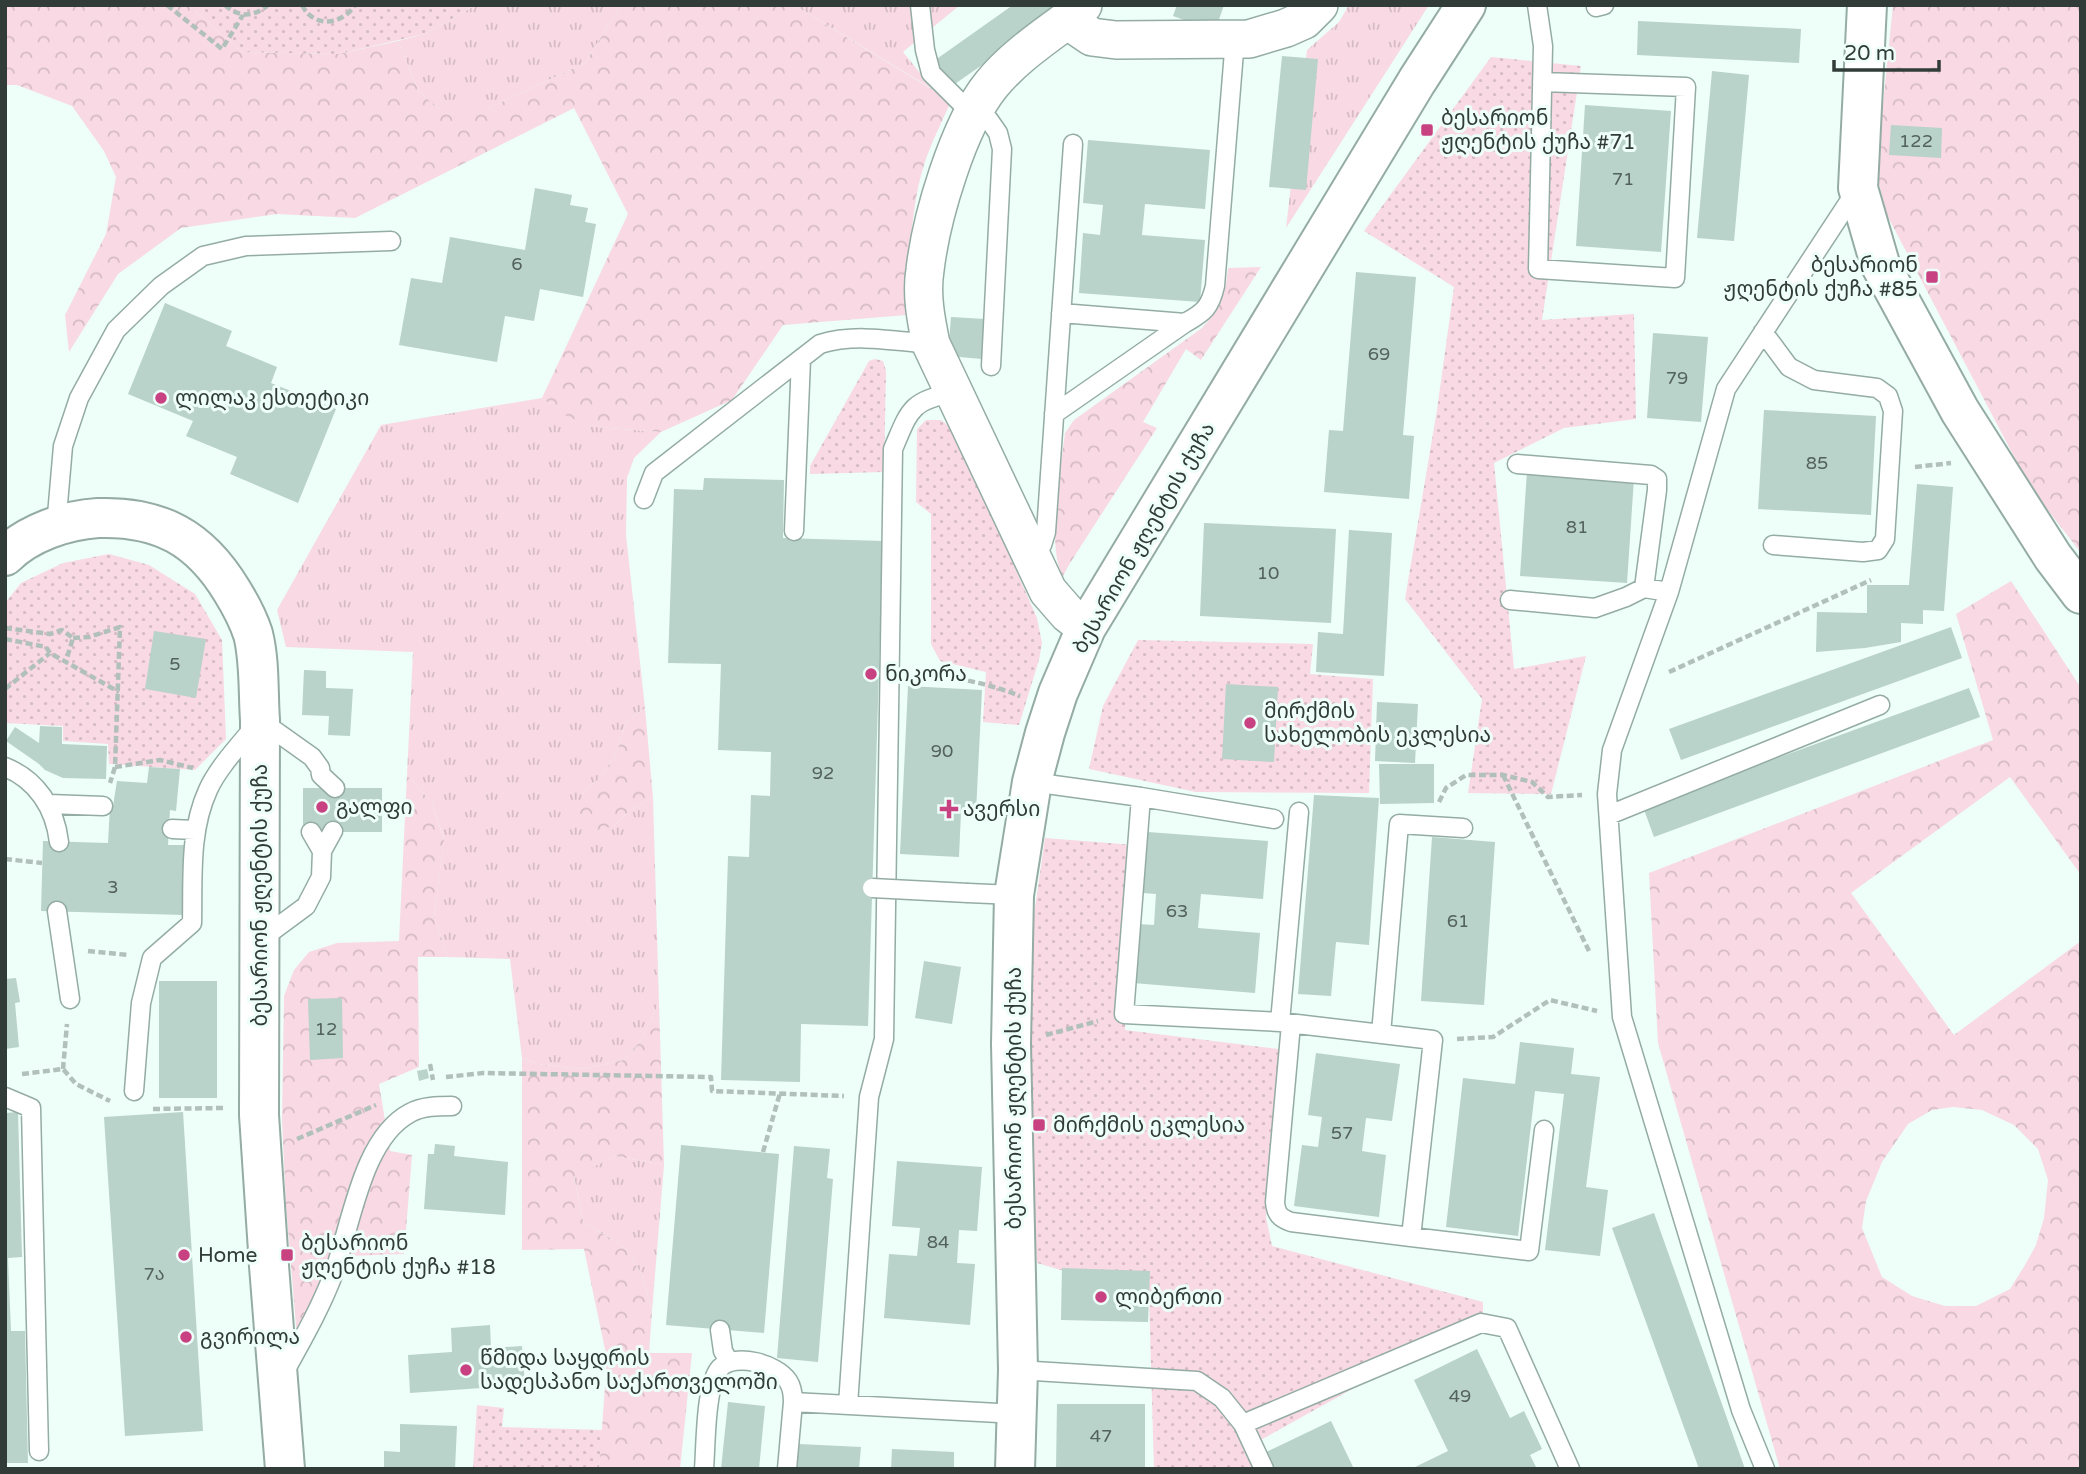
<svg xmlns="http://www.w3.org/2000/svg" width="2086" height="1474" viewBox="0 0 2086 1474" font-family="'Varela Round','Noto Sans Georgian',sans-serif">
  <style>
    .grass { fill: url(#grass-tufts) }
    .forest { fill: url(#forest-crowns); fill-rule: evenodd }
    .park { fill: url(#park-dots) }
    .building { fill: #b9d2ca }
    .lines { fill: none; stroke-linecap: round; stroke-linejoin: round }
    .lane-casing { stroke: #94aca5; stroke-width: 21 }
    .street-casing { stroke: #94aca5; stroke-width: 40 }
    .secondary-casing { stroke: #94aca5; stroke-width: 42 }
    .path { stroke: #b2c0bc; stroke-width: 4.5; stroke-dasharray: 7 3.5; stroke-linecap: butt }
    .lane { stroke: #fff; stroke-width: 18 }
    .street { stroke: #fff; stroke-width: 37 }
    .secondary { stroke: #fff; stroke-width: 38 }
    .lane-bridge-casing { stroke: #94aca5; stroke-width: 21; stroke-linecap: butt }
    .lane-bridge { stroke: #fff; stroke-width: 18 }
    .poi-dot { fill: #c84282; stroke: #eefef9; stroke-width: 2.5 }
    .labels { text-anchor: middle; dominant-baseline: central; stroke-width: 6; stroke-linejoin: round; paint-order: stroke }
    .number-label { font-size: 18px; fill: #53625c }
    .poi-label { font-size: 21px; fill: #313c38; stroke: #eefef9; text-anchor: start }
    .street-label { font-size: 21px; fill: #313c38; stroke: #eefef9 }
  </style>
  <defs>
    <pattern id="grass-tufts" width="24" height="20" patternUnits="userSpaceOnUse" patternTransform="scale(1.75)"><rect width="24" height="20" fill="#f8d9e4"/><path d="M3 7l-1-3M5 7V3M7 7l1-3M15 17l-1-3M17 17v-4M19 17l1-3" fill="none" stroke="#d5bbc4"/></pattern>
    <pattern id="forest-crowns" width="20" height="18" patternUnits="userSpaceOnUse" patternTransform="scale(1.75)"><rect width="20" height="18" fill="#f8d9e4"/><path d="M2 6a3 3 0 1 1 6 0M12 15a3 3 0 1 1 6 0" fill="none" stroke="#d5bbc4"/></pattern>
    <pattern id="park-dots" width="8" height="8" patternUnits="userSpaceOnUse" patternTransform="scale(1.75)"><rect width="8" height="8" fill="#f8d9e4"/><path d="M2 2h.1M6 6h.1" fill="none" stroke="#d5bbc4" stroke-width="1.8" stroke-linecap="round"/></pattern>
  </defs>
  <rect width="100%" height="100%" fill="#eefef9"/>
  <path class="grass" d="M476,5H621L585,63L487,109H440L419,92L398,41L425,34Z
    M794,5H960L903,52L934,90Z
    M1349,5H1429L1286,228L1307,50L1339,22Z
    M542,398L568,416L596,427L661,432L634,458L627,478L626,535L645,708L626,722L617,752L601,777L582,794L614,826L629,811L653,798L659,1003L641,1040L624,1060L582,1069L543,1065L522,1058L510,959L448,957L434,917L444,839L432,803L407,775L413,652L286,647L277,610L381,425Z
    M615,1156L664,1165L652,1311L642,1275L625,1248L583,1221L574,1176Z"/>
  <path class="forest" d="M5,5H188L242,52L338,54L398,41L419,92L440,109H487L585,63L621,5H794L951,101C942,122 931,143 924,165C910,208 909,270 907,315L783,325L732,400L661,432L596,427L568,417L542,398L628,214L574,108L355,218L277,214L181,228L118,274L69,352L65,315L106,234L116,177L104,151L72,106L17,85H5Z
    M1893,5H2081V553L2030,487L1887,215L1876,173Z
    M1261,267L1201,360L1186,349L1143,422L1157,428L1070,563L1063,576C1046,549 1061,467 1065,433L1074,420L1202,328C1222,307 1225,296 1228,268Z
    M2011,581L2081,688V875L2010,777L1851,893L1954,1035L2081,941V1469H1780L1658,1043L1649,873L1993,740L1956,614ZM1953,1107L1982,1110L2014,1125L2038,1149L2048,1180L2044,1218L2036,1245L2025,1265L2010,1289L1976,1306H1945L1912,1296L1882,1277L1862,1228L1866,1201L1882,1162L1908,1124L1932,1110Z
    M645,708L653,798L629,811L614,826L590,832L579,818L582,794L601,777L617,752L626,722Z
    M407,775L432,803L444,840L434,917L448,957H418L419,1067L379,1084L390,1151L412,1155L404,1254L348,1256L297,1338L286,1205L282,1119L284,996L294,970L309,952L337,943L399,941Z
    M659,1003L664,1165L615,1156L574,1177L583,1221L625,1248L642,1275L652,1311L649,1353H692L680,1469H599L607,1359L584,1249L522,1250V1058L543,1065L582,1069L624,1060L641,1040Z"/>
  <path class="park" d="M188,5H476L425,34L338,54L242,52Z
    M1491,57L1581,66L1542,320L1634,314L1636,419L1564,428L1494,463L1514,669L1586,656L1551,794L1468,793L1482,699L1405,599L1437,410L1454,287L1364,231Z
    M875,359L883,361L886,371L884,472L810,474V466L869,361Z
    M926,420H941L955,431L1037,618L1042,643L1039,660L1019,725L983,722L986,672L940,661L931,644V514L916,502L917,429Z
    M109,554L149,565L195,594L222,640L226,739L195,770L109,764L108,744L63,741V726L5,723V603L21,583L63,563Z
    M1138,640L1313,644L1310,674L1373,679L1369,793L1196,792L1089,769L1103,706Z
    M1045,838L1134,845L1125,1030L1279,1049L1266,1217L1272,1246L1483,1302V1323L1417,1353L1248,1447L1254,1469H1154L1149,1296L1037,1263L1019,1019Z
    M477,1405L504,1408L502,1427L603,1430L599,1469H473Z"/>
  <path class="building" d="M1013,5H1052L1057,13L949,88L931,63Z
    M1177,5H1224L1215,31L1173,16Z
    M1638,21L1801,29L1799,63L1637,55Z
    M1282,56L1318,59L1306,190L1269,187Z
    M1712,71L1749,75L1734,241L1697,238Z
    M1585,105L1671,111L1661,252L1576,246Z
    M1891,125L1942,128L1941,158L1889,155Z
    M1088,140L1210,150L1205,209L1145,204L1142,235L1205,240L1200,302L1079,293L1083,233L1100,235L1103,205L1083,203Z
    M535,188L572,195L570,205L588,208L585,222L596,224L583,297L540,289L534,321L505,316L497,362L399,345L411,278L442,283L450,237L525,250Z
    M1356,272L1416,277L1403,435L1414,436L1409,499L1324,492L1329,430L1343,431Z
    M165,303L232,331L226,346L277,367L271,383L336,409L298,503L230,474L237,457L186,436L193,421L128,394Z
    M951,317L985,319L982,359L948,356Z
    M1653,333L1708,337L1701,422L1647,418Z
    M1764,410L1876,416L1871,515L1758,509Z
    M1527,471L1634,478L1627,583L1520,576Z
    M704,478L784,480L783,538L883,541L868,1026L801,1024L800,1082L721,1080L728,856L749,857L751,795L770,796L771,752L718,750L721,664L668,663L674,489L703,490Z
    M1917,484L1953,487L1944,611L1923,610V624L1901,623V642L1865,648L1816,652L1817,612L1867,613V585H1909Z
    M1204,523L1336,529L1331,623L1200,616Z
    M1349,530L1392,533L1384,676L1316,672L1318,632L1343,634Z
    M1951,627L1962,658L1681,760L1669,729Z
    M154,631L206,639L196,698L145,689Z
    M304,670L326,671V688L353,689L350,736L328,735L329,716L302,715Z
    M1226,684L1278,687L1274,762L1222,759Z
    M908,686L982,690L976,812H961L959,857L900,854Z
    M1969,688L1980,717L1654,837L1643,807Z
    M1377,702L1418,704L1415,763L1375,761Z
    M40,726L62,727V744L107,746L106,779L63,778L45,770L39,764L6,741L15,727L39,743Z
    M1379,764H1434V803L1380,804Z
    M149,767L180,769L176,811L170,810L168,845H186L184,915L41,911L43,841L108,843L110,806H113L117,781L147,783Z
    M303,788H382V832H303Z
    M1314,795L1379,798L1369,945L1336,942L1331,996L1298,994Z
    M1148,832L1268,841L1263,899L1201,894L1198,928L1260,933L1255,993L1133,983L1138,924L1154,925L1156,894L1143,893Z
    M1432,837L1495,842L1484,1005L1421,1001Z
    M924,961L961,967L952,1024L915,1018Z
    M16,978L20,1002L15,1003L19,1047L5,1049V979Z
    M159,981H217V1098H159Z
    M342,998L343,1058L310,1060L308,999Z
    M1520,1042L1574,1048L1571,1074L1600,1077L1586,1187L1608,1190L1600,1256L1545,1250L1564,1094L1535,1091L1518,1236L1446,1227L1463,1078L1515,1084Z
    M1316,1053L1400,1064L1392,1121L1366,1118L1362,1151L1386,1155L1379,1217L1294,1206L1302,1145L1318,1147L1322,1117L1308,1115Z
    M427,1069L429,1078L419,1081L417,1071Z
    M18,1112L22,1257L8,1258L11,1331H25L28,1463H5V1113Z
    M183,1112L203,1431L125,1436L104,1117Z
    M435,1144L455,1146L454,1156L508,1162L505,1215L424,1209L428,1154H434Z
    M681,1145L779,1154L764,1333L666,1325Z
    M794,1146L830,1149L827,1178L833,1179L818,1362L777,1358Z
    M897,1161L982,1167L977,1231L959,1230L957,1263L975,1264L970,1325L884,1318L889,1254L917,1256L920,1228L892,1226Z
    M1654,1213L1745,1469H1699L1612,1228Z
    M1062,1268L1150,1271L1148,1322L1061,1320Z
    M490,1325L491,1348L522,1346L525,1385L410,1393L408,1355L452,1352L451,1328Z
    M1477,1349L1510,1418L1524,1411L1542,1449L1530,1455L1537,1469H1458L1457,1467L1454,1469H1411L1448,1451L1414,1380Z
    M728,1402L765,1406L759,1469H721Z
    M1057,1404H1145V1469H1056Z
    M1331,1421L1354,1469H1267L1260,1455Z
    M400,1424L457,1426L455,1469H384V1451L400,1452Z
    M799,1444L861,1447L859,1469H797Z
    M892,1449L954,1452V1469H891Z"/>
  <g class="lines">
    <defs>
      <path id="lane" d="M920,5L925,50L931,73L972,114L989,120L998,133L1002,149L991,366
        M1537,5L1543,46L1538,269L1675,278L1686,87L1542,82
        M1596,7L1604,5
        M1061,313L1185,323C1205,312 1210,307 1215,286L1235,39
        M1763,332L1789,367L1814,380L1877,388L1888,396L1893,411L1885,539L1878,550L1863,552L1773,545
        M1054,414L1185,323
        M1517,464L1651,475L1657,479V490L1644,588L1669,592
        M644,499L654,473L820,344C855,333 895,341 931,344
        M56,527L63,446L79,398L116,330L161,286L203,256L246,246L391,241
        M794,531L801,359
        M1030,554L1042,545L1046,532L1073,144
        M1510,600L1595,608L1626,597L1644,588
        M5,767C37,780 55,808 59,842
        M1032,782L1141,797L1274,819
        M1141,797L1124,1014L1280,1022
        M49,804L103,806
        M1299,812L1280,1022L1433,1040L1411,1237L1529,1251L1544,1130
        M1609,815L1880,705
        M172,829L195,830
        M311,832L322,851
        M968,893L1014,895
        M57,911L70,999
        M260,940L306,906L321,877L322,851L333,831
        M1291,1024L1275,1202C1276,1214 1280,1218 1291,1222L1411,1237
        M1381,1034L1399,824L1463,828
        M134,1091L141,1003L152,958L192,923C193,879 189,831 208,790C218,767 244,740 260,720L312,757L320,768L321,775L335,788
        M5,1097L31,1108L39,1451
        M720,1330L723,1351L729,1362
        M1018,1370L1197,1381L1222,1398L1243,1424L1481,1323L1507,1328L1570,1469
        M285,1371C302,1340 320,1309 333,1275C351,1228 361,1139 410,1113C422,1106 439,1106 452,1106
        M848,1405L869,1097L884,1039L893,449C909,412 910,400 953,393
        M1243,1424L1264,1469
        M704,1469C706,1445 705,1385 720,1368C735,1352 777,1364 788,1381C792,1387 793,1394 793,1402
        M787,1469L793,1402L1017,1414
        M1765,1469L1741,1410L1622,1017L1607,794L1612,750L1669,592L1726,389L1856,191"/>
      <path id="street" d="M1083,5L1067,20L1092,37L1116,40L1249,39L1286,28L1304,20L1319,5
        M1067,20C1040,40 1012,59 991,85C958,126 931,218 925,270C921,294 926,320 931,344L1048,591L1068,614L1086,628"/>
      <path id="secondary" d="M1867,5L1858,188L1880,264L1960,411L2053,557L2081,594
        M5,556C28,533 66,520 98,518C160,516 200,538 232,591C240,604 248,619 253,634C260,661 258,693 260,720L259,1115L269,1266L285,1469
        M1015,1469L1018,1370L1011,1044L1014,895L1032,782L1045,733L1058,693L1086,628L1417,81L1466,5"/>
    </defs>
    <use href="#lane" class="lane-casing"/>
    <use href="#street" class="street-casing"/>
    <use href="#secondary" class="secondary-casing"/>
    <path class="path" d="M167,5L222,49L243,15
      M225,5C239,18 254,17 268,5
      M302,5C314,29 342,25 355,5
      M1915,467L1951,463
      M5,628L50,634L62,630L73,638L66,661
      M73,638L89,637L120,627L115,767L110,783
      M5,639L46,647L50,653L119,692
      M1669,672L1871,580
      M916,674C952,676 987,683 1020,696
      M5,689L50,653
      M115,767L160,760L193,768
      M1503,775L1589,951
      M1439,802L1446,788L1466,775H1503L1532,782L1548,797L1582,795
      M5,859L42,863
      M88,951L128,955
      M1046,1035L1098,1021
      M1457,1039L1493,1037L1550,1000L1597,1011
      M430,1064L433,1080
      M63,1069L67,1024
      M22,1074L63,1069L76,1084L110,1101
      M446,1077L483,1073L711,1077L712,1091L844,1096
      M153,1109L224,1108
      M297,1139L376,1105
      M763,1152L780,1093"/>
    <use href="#lane" class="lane"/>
    <use href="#street" class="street"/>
    <use href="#secondary" class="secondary"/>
    <defs>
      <path id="lane-bridge" d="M872,888L968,893"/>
    </defs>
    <use href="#lane-bridge" class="lane-bridge-casing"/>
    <use href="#lane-bridge" class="lane-bridge"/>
  </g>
  <g class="poi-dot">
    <rect x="1420" y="123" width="14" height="14" rx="3.5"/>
    <rect x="1925" y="270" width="14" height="14" rx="3.5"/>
    <circle cx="161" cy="398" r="7"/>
    <circle cx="871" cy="674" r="7"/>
    <circle cx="1250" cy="723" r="7"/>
    <circle cx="322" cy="807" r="7"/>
    <path d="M945.5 798.5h7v7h7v7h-7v7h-7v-7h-7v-7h7z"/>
    <rect x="1032" y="1118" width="14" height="14" rx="3.5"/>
    <circle cx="184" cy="1255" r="7"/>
    <rect x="280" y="1248" width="14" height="14" rx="3.5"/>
    <circle cx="1101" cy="1297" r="7"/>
    <circle cx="186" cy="1337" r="7"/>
    <circle cx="466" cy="1370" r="7"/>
  </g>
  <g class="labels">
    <g class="number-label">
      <text x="1916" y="141">122</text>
      <text x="1623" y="179">71</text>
      <text x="517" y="264">6</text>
      <text x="1379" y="354">69</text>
      <text x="1677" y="378">79</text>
      <text x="1817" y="463">85</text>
      <text x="1577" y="527">81</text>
      <text x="1268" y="573">10</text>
      <text x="175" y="664">5</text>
      <text x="942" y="751">90</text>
      <text x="823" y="773">92</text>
      <text x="113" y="887">3</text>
      <text x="1177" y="911">63</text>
      <text x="1458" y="921">61</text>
      <text x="326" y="1029">12</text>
      <text x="1342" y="1133">57</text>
      <text x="938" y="1242">84</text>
      <text x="154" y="1274">7ა</text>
      <text x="1460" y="1396">49</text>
      <text x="1101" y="1436">47</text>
    </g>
    <g class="poi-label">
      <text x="1441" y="118">ბესარიონ<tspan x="1441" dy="24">ჟღენტის ქუჩა #71</tspan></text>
      <text x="1918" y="265" text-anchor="end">ბესარიონ<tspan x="1918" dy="24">ჟღენტის ქუჩა #85</tspan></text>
      <text x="175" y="398">ლილაკ ესთეტიკი</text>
      <text x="885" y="674">ნიკორა</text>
      <text x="1264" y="711">მირქმის<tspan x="1264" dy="24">სახელობის ეკლესია</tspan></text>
      <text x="336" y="807">გალფი</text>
      <text x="963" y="809">ავერსი</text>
      <text x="1053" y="1125">მირქმის ეკლესია</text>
      <text x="301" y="1243">ბესარიონ<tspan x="301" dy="24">ჟღენტის ქუჩა #18</tspan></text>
      <text x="198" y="1255">Home</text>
      <text x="1115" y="1297">ლიბერთი</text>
      <text x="200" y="1337">გვირილა</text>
      <text x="480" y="1358">წმიდა საყდრის<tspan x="480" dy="24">სადესპანო საქართველოში</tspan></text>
    </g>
    <g class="street-label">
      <text transform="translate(1144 538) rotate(-60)">ბესარიონ ჟღენტის ქუჩა</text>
      <text transform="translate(260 895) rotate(-90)">ბესარიონ ჟღენტის ქუჩა</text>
      <text transform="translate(1014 1098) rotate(-90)">ბესარიონ ჟღენტის ქუჩა</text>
    </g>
  </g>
  <rect width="2086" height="1474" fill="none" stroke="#313c38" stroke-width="14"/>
  <path d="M1834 60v10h105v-10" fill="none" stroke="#313c38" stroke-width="3.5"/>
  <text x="1844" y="60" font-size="21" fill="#313c38" stroke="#eefef9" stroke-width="5" paint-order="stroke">20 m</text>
</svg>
